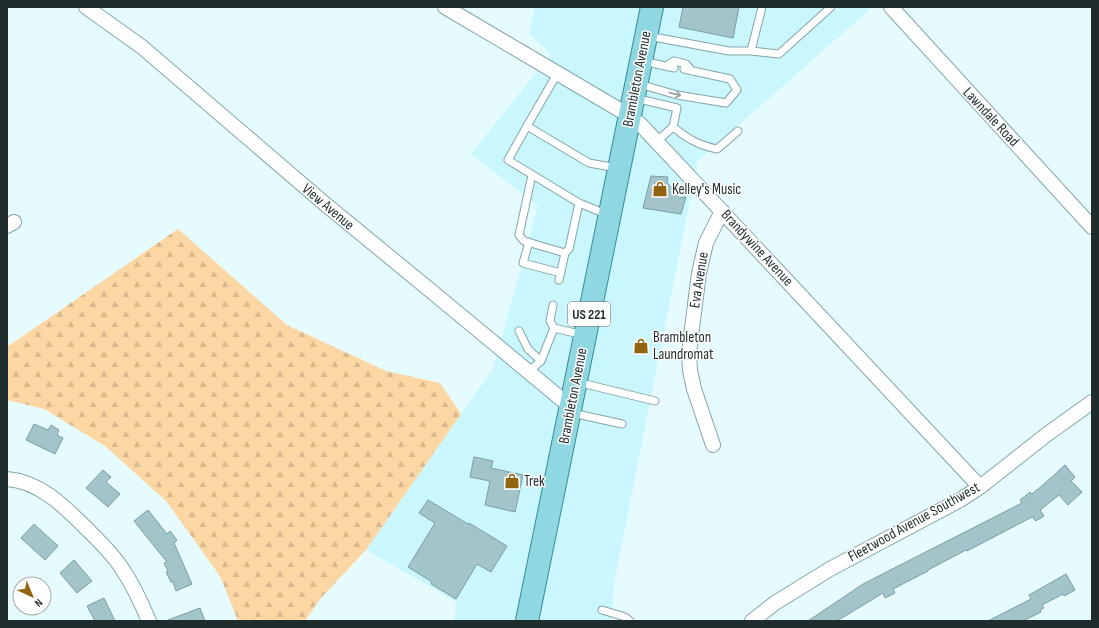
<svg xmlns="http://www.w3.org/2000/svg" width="1099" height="628" viewBox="0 0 1099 628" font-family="'Sofia Sans Condensed',sans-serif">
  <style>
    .built { fill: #c9f7fd }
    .forest { fill: url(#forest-firs) }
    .building { fill: #a3c5ca; stroke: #7c9da2 }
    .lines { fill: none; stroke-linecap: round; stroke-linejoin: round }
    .service-casing { stroke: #83a5a9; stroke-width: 9 }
    .minor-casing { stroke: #83a5a9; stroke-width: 16 }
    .primary-casing { stroke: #378b96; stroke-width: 24 }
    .service { stroke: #fff; stroke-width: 7 }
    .minor { stroke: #fff; stroke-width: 14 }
    .primary { stroke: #8fd8e1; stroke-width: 22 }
    .oneway { stroke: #9aa0a1 }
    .labels { text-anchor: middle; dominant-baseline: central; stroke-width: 3; stroke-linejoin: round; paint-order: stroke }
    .shield { fill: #fff; stroke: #626c6d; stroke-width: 1 }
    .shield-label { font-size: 14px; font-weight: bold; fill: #1f2d2f }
    .street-label { font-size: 15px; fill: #1f2d2f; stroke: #fff }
    .poi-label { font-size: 15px; fill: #1f2d2f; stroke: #fff; text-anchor: start }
  </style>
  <defs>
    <pattern id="forest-firs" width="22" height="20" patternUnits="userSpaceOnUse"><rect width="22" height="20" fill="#fcd7a4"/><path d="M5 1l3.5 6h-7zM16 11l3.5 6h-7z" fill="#d8b98e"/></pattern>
  </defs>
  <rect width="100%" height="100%" fill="#e6fbfe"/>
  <path class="built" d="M535,7H866L869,10L698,161L615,578L611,621H454L457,602L366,550L493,369L538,206L471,154L551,54L529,34Z"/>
  <path class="forest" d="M178,229L287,325L386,371L440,383L461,414L366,550L320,599L305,621H238L220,576L166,501L105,446L44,409L7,400V347Z"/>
  <path class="building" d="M683,7H739L733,38L679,27Z
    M651,176L668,177L667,182L679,198L686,197L681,214L643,208Z
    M34,424L48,430L51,425L59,430L57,435L63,438L55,454L26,440Z
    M474,457L493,461L491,468L523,475L515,512L485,505L490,481L470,477Z
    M1065,465L1075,477L1071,481L1082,492L1068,505L1059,495L1040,510L1044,516L1036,521L1032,517L967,551L966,550L928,570V571L893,589L895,593L885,598L883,593L837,621H808L863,584L1022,503L1020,500L1030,492L1032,494L1044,484Z
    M103,470L111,477L106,482L120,494L108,507L86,488Z
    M428,500L468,524L469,523L507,546L491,572L477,564L456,599L431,584L432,582L408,567L435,523L419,513Z
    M148,510L167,534L170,531L177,540L174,543L192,584L176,591L173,582H171L166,572L168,571L164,563L167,562L134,521Z
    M34,524L58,546L45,560L21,538Z
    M74,560L92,581L77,593L60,573Z
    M1066,574L1075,590L1064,596L1063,594L1042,605L1044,608L1040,610L1041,612L1023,621H988L1031,599L1029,595Z
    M104,598L115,621H95L87,606Z
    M200,608L205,621H168V620Z"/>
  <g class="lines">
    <defs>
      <path id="service" d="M648,36L729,51H751L762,7
        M751,51L779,54L831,7
        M643,61L674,68
        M666,66L674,61L686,64L692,71
        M557,74L527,126L589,163L617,168
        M639,84L677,95L726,103L737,90L730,79L684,69
        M635,98L677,108L673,127C688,139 698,145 717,149L738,131
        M527,126L508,160L579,203L606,214
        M657,141L673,127
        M532,175L519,235L524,241L565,253L559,280
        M529,242L523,263L561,273
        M565,253L569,249L579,203
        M553,305L550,321L554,328L583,335
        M519,331L528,349L541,361
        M528,372L541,361L554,328
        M577,382L655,401
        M572,413L622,424
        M602,610L625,617L630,621"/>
      <path id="minor" d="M86,7L142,47L325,204L425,286L571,407
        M445,7L630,116L641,125L980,487
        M891,7L1092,227
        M7,226L14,222
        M713,445L694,389L690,370L689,352L699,273L706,243L722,211
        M7,479C39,481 64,506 86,528C98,540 111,552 121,567C132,583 141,602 149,621
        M752,621L775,603L830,569L960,500L980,487L1046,435L1092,402"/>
      <path id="primary" d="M527,621L652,7"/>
    </defs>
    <use href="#service" class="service-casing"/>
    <use href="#minor" class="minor-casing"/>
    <use href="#primary" class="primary-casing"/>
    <use href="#service" class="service"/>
    <use href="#minor" class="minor"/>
    <use href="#primary" class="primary"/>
  </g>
  <defs><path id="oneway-shaft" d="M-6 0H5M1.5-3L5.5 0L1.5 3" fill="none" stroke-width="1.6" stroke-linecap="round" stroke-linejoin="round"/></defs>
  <use class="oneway" href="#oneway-shaft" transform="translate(675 94) rotate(13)"/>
  <defs>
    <symbol id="shop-bare" viewBox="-9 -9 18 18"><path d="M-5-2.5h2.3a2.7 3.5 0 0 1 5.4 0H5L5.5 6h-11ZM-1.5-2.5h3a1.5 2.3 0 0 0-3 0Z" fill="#926411" stroke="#fff" stroke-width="2.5" paint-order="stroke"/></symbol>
  </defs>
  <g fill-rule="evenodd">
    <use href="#shop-bare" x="649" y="178" width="22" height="22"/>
    <use href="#shop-bare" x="630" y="335" width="22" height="22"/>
    <use href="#shop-bare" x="501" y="470" width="22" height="22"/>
  </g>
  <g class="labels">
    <rect class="shield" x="568" y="302" width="42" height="24" rx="3"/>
    <g class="shield-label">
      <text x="589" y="314">US 221</text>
    </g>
    <g class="street-label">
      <text transform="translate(637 79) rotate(-79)">Brambleton Avenue</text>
      <text transform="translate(991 117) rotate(47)">Lawndale Road</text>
      <text transform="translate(328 207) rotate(40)">View Avenue</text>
      <text transform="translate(757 248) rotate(47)">Brandywine Avenue</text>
      <text transform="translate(699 280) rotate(-81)">Eva Avenue</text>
      <text transform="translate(573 396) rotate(-79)">Brambleton Avenue</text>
      <text transform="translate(914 522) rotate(-29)">Fleetwood Avenue Southwest</text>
    </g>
    <g class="poi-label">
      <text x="672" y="189">Kelley's Music</text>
      <text x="653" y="337">Brambleton<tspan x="653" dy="17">Laundromat</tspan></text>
      <text x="524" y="481">Trek</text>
    </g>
  </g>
  <rect width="1099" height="628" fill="none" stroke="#1f2d2f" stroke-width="16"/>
  <g transform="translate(32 596) rotate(136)"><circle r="19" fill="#ffffff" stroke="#a5abac"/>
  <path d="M0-3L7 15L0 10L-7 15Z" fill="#926411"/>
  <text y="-6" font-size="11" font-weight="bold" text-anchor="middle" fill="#1f2d2f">N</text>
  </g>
</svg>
